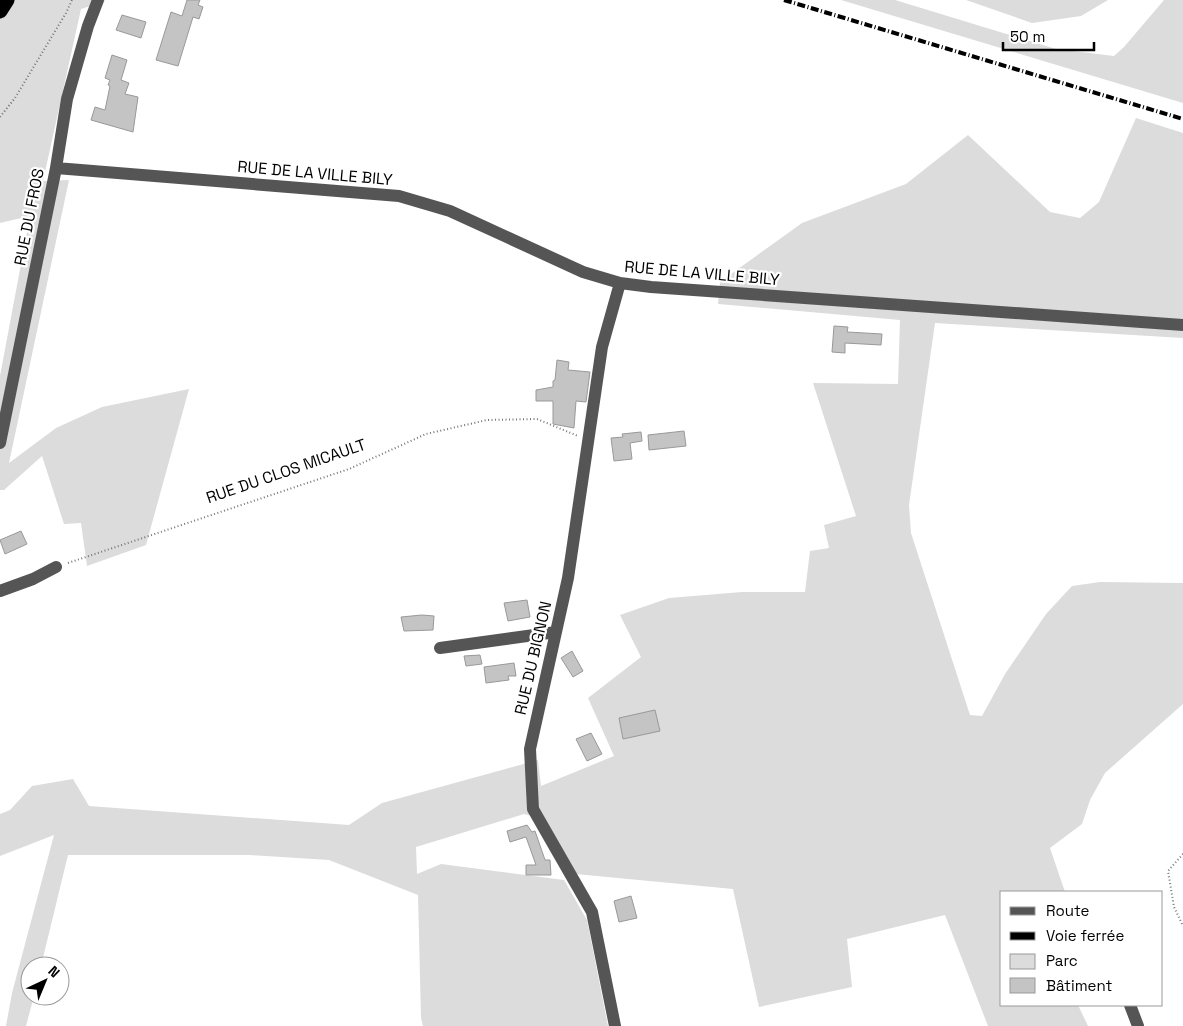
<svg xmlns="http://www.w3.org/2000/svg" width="1183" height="1026" viewBox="0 0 1183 1026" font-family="'Space Grotesk',sans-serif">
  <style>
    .green { fill: #dcdcdc }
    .building { fill: #c4c4c4; stroke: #999 }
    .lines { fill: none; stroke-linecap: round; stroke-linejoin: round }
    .highway-casing { stroke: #dbdbdb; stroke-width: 18 }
    .path { stroke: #777; stroke-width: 2; stroke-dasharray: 1 2.5; stroke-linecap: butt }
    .minor { stroke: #555; stroke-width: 12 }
    .highway { stroke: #000; stroke-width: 15 }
    .rail { stroke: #000; stroke-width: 4; stroke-dasharray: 8 2.5 1 2.5; stroke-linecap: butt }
    .labels { text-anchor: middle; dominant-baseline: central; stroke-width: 4.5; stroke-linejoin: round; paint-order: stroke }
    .street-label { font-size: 16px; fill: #000; stroke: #fff }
  </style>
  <rect width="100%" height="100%" fill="#fff"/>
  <path class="green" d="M0,0H105L104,2L81,9L43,181L69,180L9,463L56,428L102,407L189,389L146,545L87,566L81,523L64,524L42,456L4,490H0V376L30,216L0,223Z
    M841,0H895L1056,49L1114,56L1124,47L1164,0H1183V103Z
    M966,0H1108L1081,16L1032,23Z
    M1136,118L1183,133V338L935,323L909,505L911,533L970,715L982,716L1005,674L1046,614L1072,586L1100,582L1183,583V704L1105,773L1090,800L1082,824L1050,848L1065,892H1002V1005H1078L1088,1026H988L945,915L847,939L852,987L759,1007L733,889L576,874L545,819L524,814L416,847L417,874L441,864L564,880L587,920L608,1026H423L421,1018L418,895L329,860L249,855H68L41,966H30V996H34L26,1026H6L12,993L54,835L0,856V814L10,810L32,786L73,779L89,806L349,825L382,803L538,760L541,786L614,756L588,698L641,657L620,615L669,598L742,592H805L810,551L829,548L824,525L856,516L813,383L898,384L900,320L718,304L720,282L802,223L906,184L968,135L1050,212L1080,218L1099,202Z"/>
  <path class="building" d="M187,0H200L198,5L203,7L199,19L193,17L178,66L156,60L171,12L182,16Z
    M122,15L146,22L141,38L116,30Z
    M112,55L127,60L121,80L129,83L125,94L138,97L133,132L91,120L95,107L105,110L110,86L108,85L110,80L105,78Z
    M834,326L848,327L847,332L882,334L881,345L845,343V353L832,352Z
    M557,360L569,362L568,370L590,372L586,402L576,401L574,428L553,424V401H536V390L553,387V381L555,380Z
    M684,431L686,446L649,450L648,435Z
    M641,432L642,441L630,443L632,459L614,461L611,438L623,437L622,434Z
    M21,531L27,544L5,554L0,540Z
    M527,600L530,617L508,621L504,603Z
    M422,615L434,616L433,630L404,631L401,617Z
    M572,651L583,671L573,677L561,658Z
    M480,655L482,664L466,666L464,656Z
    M514,663L516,676H508L509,680L486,683L484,667Z
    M655,710L660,731L623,739L619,718Z
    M591,733L602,754L587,761L576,739Z
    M527,825L532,832L535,831L545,860H550L551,875H526V865H536L526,837L510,842L507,831Z
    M631,896L637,918L619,922L614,901Z"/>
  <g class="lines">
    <defs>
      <path id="highway" d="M0,11L7,0"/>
    </defs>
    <use href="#highway" class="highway-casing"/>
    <path class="path" d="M0,117L15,98L66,13L72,0
      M68,563L349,469L426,434L487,420L537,419L578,436
      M1183,854L1168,871L1174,907L1183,926"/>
    <path class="minor" d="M56,168L399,196L450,211L583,272L620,283L651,287L1183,325
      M0,443L56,168L67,99L88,26L98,0
      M0,591L33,579L56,567
      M440,648L556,632
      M1130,1005L1138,1026
      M615,1026L592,912L533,809L530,749L568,578L602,347L620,283"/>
    <use href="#highway" class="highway"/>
    <path class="rail" d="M784,0L1183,119"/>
  </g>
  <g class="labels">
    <g class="street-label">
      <text transform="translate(315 173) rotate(5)">RUE DE LA VILLE BILY</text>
      <text transform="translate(29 217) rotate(-79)">RUE DU FROS</text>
      <text transform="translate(702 273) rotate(5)">RUE DE LA VILLE BILY</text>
      <text transform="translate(286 471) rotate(-19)">RUE DU CLOS MICAULT</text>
      <text transform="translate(533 658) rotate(-77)">RUE DU BIGNON</text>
    </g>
  </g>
  <rect x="1000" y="891" width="162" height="115" fill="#ffffff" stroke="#999999"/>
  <rect x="1010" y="907" width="25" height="8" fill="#555555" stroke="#999999"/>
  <text x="1046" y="916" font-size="15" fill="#000000">Route</text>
  <rect x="1010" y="932" width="25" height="8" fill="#000000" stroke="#999999"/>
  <text x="1046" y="941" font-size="15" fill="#000000">Voie ferrée</text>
  <rect x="1010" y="954" width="25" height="15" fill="#dcdcdc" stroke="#999999"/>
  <text x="1046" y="966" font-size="15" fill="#000000">Parc</text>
  <rect x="1010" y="978" width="25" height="15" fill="#c4c4c4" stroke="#999999"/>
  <text x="1046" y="991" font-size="15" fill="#000000">Bâtiment</text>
  <g transform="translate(45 981) rotate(44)"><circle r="24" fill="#ffffff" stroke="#999999"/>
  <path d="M0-4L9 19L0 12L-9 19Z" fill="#000000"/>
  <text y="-8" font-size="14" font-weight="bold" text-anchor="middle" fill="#000000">N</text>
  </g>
  <path d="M1003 42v8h91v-8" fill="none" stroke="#000000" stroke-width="2.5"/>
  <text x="1010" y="42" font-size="15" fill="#000000" stroke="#ffffff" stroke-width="4" paint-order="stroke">50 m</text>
</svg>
